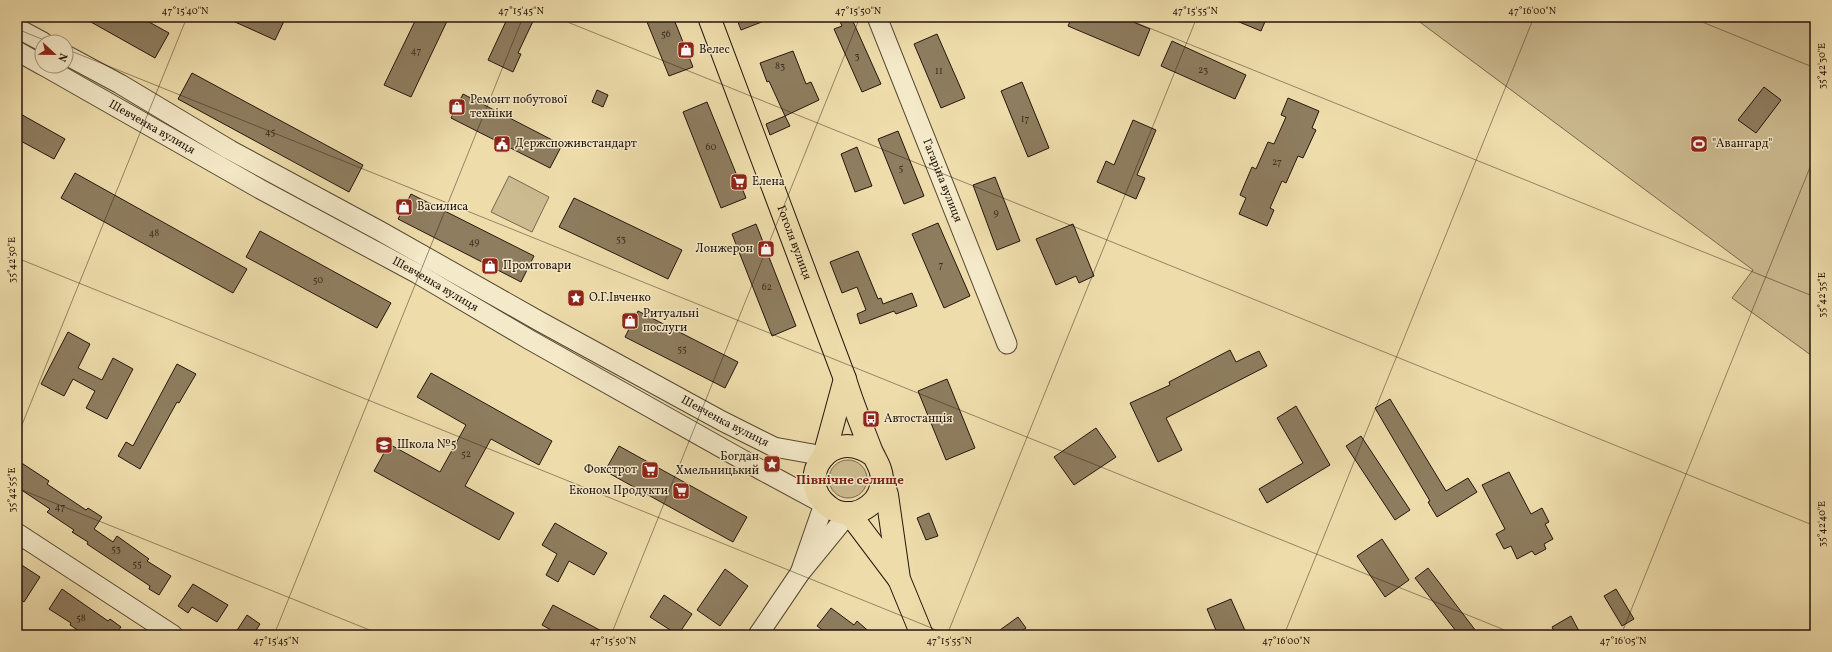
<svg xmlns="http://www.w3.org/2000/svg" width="1832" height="652" viewBox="0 0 1832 652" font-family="Vollkorn,serif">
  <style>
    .green { fill: #ccbb90; stroke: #78684e }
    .building { fill: #8e7d5f; stroke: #25160d }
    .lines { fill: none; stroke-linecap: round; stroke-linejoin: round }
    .minor-casing { stroke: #574834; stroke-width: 21 }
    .major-casing { stroke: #25160d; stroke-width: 24 }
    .minor { stroke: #f4e9c8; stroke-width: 19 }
    .major { stroke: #eeddab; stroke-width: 22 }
    .ticks { fill: none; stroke: #25160d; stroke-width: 1; stroke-opacity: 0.45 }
    .labels { text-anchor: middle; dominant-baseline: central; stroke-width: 3; stroke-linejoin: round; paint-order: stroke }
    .number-label { font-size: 10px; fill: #3f3022 }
    .poi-label { font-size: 12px; fill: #25160d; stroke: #f4e9c8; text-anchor: start }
    .street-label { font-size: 12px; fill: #25160d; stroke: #f4e9c8 }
    .neighbourhood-label { font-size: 13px; font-weight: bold; fill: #7a1f14; stroke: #f4e9c8 }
    .neatline { fill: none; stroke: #25160d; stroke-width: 1.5 }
    .ticks-label { font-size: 10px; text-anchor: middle; fill: #25160d }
  </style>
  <rect width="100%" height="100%" fill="#eeddab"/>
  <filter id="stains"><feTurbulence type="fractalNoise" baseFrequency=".005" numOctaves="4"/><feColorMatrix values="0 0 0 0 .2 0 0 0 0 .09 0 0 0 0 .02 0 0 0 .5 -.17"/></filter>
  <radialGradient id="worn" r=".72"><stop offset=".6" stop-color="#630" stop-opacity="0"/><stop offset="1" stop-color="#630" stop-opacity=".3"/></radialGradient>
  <path class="green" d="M1413,17H1815V358L1732,298L1753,270Z
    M509,176L549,197L532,232L491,212Z
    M829 479a19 19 0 1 1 38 0a19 19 0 1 1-38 0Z"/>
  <path class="building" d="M82,17H140L169,33L155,58Z
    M224,17H286L275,40Z
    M417,17H449L411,97L384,85Z
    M508,17H535L518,53L521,54L513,72L488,60Z
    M645,17H673L693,67L669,76Z
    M736,17H771L772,18L741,30Z
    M838,17H851L881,84L862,92L834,29L842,26Z
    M1072,17H1121L1150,29L1139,56L1068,26Z
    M1227,17H1267L1261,31Z
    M937,34L965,98L941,108L914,44Z
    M1172,41L1246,75L1235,99L1161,66Z
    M793,51L806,84L811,82L819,100L785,116L769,81L767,82L760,63Z
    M192,73L363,165L349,192L178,99Z
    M1022,82L1049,148L1028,157L1001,91Z
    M1764,87L1781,100L1756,133L1738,120Z
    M597,90L608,95L603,107L592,102Z
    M463,94L562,145L550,168L451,118Z
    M1288,98L1319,111L1312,128L1316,130L1303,158L1298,156L1286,183L1282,181L1270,208L1274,210L1267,226L1239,214L1246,198L1240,195L1252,167L1256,169L1268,142L1274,144L1286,117L1281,115Z
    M707,102L746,198L721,208L683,112Z
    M17,112L65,139L54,159L17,139Z
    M785,116L790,126L770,135L766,124Z
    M1133,120L1156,130L1137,175L1145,178L1136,199L1097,182L1106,161L1114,165Z
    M898,131L924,196L904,204L878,139Z
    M857,147L872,186L855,192L841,154Z
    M75,173L247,269L233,293L61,198Z
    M995,177L1020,241L997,250L973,185Z
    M411,194L534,256L521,282L398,219Z
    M574,198L682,250L668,279L559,227Z
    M938,223L970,296L944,308L912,234Z
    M756,224L796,326L772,336L732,234Z
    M1073,224L1094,276L1079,283L1076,276L1056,285L1036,239Z
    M260,231L391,303L377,328L246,257Z
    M858,251L878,299L881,298L883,304L912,293L917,306L896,314L894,311L860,324L857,314L866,310L857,287L842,293L830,262Z
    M638,311L738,362L725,388L625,337Z
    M68,332L90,344L78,368L102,380L113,358L133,369L107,419L86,408L95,391L73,379L64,396L41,384Z
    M1230,350L1236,362L1259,351L1267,366L1166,418L1182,450L1158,462L1130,403L1170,385L1169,382Z
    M177,364L196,374L179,403L177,402L140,469L118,456L126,442L133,446Z
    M431,373L552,441L539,465L491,439L465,486L514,513L499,540L374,471L389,444L440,472L466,425L417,397Z
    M947,379L975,448L946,460L918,391Z
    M1390,399L1446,491L1468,478L1477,492L1437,517L1428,502L1430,501L1375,408Z
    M1296,406L1330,465L1267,503L1259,489L1303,463L1277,418Z
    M1096,428L1116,457L1074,485L1054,457Z
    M1361,436L1410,510L1395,520L1346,446Z
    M619,446L747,517L733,542L605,471Z
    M17,460L49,481L47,484L86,510L88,508L102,517L94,529L113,542L117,536L149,559L147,561L171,576L159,595L149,589L150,586L87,544L88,542L72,532L74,530L47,512L50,509L17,487Z
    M1509,472L1531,514L1542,508L1549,522L1545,524L1553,539L1544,544L1546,549L1535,555L1532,551L1517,559L1511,546L1504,549L1496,534L1505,529L1482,485Z
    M929,513L938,536L926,540L917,518Z
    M555,523L607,553L594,575L569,561L558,582L546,575L557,554L542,545Z
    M1382,539L1409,580L1385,597L1357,556Z
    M17,562L40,577L24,602L17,597Z
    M1428,568L1479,635H1459L1415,578Z
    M725,569L748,586L720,626L697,610Z
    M193,584L228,605L217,622L192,607L188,613L178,606Z
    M62,589L108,621L110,619L121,627L115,635H85L70,625L71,623L49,609Z
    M1616,589L1634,619L1622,626L1604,596Z
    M664,595L692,614L678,635L650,617Z
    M1231,599L1247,635H1218L1207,609Z
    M553,605L609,635H560L542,625Z
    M831,608L854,625L857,621L873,635H829L817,626Z
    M247,615L260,624L253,635H234Z
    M1571,616L1581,635H1556L1552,627Z
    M1018,617L1026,628L1016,635H993Z"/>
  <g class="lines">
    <defs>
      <g id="minor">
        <path id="s1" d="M877,17L1007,344"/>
        <path d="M17,28L43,42"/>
        <path d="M17,51L42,65"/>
        <path id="s2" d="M66,55L120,84L230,150L380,231L539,321L722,421L774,447L824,456"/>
        <path id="s3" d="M44,66L260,189L418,274L530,340L761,470L824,504L800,573"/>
        <path d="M17,533L173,635"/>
        <path d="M758,635L800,573L849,513"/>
      </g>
      <g id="major">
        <path id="s4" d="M709,17L845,379C852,403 862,426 871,450C874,457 878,463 880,469C883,477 882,486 879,493C875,503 864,511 853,513C844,514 835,512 828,506C794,481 829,423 874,456"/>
        <path d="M824,456L845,379"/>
        <path d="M882,479L887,495L899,579L922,635"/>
        <path d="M849,513L898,578"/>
      </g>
    </defs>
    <use href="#minor" class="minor-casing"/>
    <use href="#major" class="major-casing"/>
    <use href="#minor" class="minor"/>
    <use href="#major" class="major"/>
  </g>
  <path class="ticks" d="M555,17L1815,526M1122,17L1815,297M1690,17L1815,68M17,29L49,42M66,49L1517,635M17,258L949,635M17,437L187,17M17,488L382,635M274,635L523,17M611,635L860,17M947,635L1197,17M1284,635L1534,17M1621,635L1815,155"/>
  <defs>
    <symbol id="shop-square" viewBox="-11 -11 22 22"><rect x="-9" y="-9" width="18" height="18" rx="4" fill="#8f2418" stroke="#f4e9c8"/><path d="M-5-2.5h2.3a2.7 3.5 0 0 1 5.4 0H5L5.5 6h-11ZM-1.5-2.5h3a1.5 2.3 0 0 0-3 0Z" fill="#fff"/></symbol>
    <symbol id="civic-square" viewBox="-11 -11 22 22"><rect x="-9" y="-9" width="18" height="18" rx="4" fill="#8f2418" stroke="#f4e9c8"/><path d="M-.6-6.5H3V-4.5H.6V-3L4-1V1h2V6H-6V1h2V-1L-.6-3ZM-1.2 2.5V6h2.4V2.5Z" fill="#fff"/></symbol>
    <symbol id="stadium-square" viewBox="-11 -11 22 22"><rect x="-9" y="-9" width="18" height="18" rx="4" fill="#8f2418" stroke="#f4e9c8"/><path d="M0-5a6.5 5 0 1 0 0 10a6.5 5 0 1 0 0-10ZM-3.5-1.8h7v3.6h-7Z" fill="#fff"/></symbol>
    <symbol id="supermarket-square" viewBox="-11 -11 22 22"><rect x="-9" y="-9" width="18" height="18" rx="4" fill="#8f2418" stroke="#f4e9c8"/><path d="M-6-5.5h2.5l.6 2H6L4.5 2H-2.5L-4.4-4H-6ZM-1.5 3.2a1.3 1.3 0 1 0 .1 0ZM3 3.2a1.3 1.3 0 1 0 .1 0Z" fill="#fff"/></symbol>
    <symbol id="sight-square" viewBox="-11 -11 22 22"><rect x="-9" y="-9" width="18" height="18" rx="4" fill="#8f2418" stroke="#f4e9c8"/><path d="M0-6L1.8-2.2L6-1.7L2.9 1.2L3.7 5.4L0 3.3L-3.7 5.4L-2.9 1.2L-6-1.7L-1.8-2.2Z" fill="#fff"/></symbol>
    <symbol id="bus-square" viewBox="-11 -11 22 22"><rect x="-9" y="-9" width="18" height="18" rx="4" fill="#8f2418" stroke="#f4e9c8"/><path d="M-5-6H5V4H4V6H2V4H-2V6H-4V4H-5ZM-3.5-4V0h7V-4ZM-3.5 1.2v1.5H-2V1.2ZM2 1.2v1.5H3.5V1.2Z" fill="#fff"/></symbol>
    <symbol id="school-square" viewBox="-11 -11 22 22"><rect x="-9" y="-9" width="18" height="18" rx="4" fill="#8f2418" stroke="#f4e9c8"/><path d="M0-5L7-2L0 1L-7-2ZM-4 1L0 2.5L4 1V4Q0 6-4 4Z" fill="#fff"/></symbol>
  </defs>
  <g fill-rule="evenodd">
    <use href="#shop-square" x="676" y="40" width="20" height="20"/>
    <use href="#shop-square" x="447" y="97" width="20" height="20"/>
    <use href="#civic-square" x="492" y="134" width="20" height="20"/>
    <use href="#stadium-square" x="1689" y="134" width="20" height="20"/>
    <use href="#supermarket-square" x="729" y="172" width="20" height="20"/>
    <use href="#shop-square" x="394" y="197" width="20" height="20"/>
    <use href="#shop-square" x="756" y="239" width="20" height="20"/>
    <use href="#shop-square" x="480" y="256" width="20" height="20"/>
    <use href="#sight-square" x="566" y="288" width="20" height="20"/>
    <use href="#shop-square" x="620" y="311" width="20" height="20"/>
    <use href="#bus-square" x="861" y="409" width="20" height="20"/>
    <use href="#school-square" x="374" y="435" width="20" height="20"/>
    <use href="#sight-square" x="762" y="454" width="20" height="20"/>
    <use href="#supermarket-square" x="640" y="460" width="20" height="20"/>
    <use href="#supermarket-square" x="671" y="481" width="20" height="20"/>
  </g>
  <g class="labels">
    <g class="number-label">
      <text x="666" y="34">56</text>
      <text x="416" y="51">47</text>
      <text x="857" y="56">3</text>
      <text x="780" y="66">83</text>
      <text x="1203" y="70">23</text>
      <text x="939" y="71">11</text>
      <text x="1025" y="119">17</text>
      <text x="270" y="132">45</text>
      <text x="711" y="147">60</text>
      <text x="1277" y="162">27</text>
      <text x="901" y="168">5</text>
      <text x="996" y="213">9</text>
      <text x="154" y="233">48</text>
      <text x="621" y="239">53</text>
      <text x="474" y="242">49</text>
      <text x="941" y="265">7</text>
      <text x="318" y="280">50</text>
      <text x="767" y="287">62</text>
      <text x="682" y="349">55</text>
      <text x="466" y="454">52</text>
      <text x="60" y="507">47</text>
      <text x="116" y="549">53</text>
      <text x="137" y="564">55</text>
      <text x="81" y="618">58</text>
    </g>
    <g class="poi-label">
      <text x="699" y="50">Велес</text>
      <text x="470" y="100">Ремонт побутової<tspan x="470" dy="14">техніки</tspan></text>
      <text x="515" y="144">Держспоживстандарт</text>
      <text x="1712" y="144">"Авангард"</text>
      <text x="752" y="182">Елена</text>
      <text x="417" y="207">Василиса</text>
      <text x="753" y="249" text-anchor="end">Лонжерон</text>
      <text x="503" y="266">Промтовари</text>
      <text x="589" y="298">О.Г.Івченко</text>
      <text x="643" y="314">Ритуальні<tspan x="643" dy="14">послуги</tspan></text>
      <text x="884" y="419">Автостанція</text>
      <text x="397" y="445">Школа №5</text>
      <text x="759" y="457" text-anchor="end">Богдан<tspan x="759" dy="14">Хмельницький</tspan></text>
      <text x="637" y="470" text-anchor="end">Фокстрот</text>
      <text x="668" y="491" text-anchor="end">Економ Продукти</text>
    </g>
    <g class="street-label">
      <text stroke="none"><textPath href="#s3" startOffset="124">Шевченка вулиця</textPath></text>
      <text stroke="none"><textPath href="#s1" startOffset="176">Гагаріна вулиця</textPath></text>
      <text stroke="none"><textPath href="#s4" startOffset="241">Гоголя вулиця</textPath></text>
      <text stroke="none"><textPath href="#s3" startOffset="448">Шевченка вулиця</textPath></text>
      <text stroke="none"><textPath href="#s2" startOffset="754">Шевченка вулиця</textPath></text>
    </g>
    <g class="neighbourhood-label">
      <text x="850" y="481">Північне селище</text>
    </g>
  </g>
  <rect width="1832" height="652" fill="none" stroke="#eeddab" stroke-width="44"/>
  <g transform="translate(54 54) rotate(112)"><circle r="19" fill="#f4e9c8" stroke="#a1957d"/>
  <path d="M0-3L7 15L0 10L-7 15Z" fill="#8f2418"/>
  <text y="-6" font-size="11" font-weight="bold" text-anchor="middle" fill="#25160d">N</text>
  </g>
  <rect x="22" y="22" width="1788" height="608" class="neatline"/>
  <g class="ticks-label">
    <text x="185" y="14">47°15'40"N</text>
    <text x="521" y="14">47°15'45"N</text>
    <text x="858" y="14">47°15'50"N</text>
    <text x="1195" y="14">47°15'55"N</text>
    <text x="1532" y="14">47°16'00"N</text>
    <text transform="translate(1821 66) rotate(-90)" y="4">35°42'30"E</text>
    <text transform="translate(11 260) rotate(-90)" y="4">35°42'50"E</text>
    <text transform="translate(1821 295) rotate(-90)" y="4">35°42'35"E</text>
    <text transform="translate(11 490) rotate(-90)" y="4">35°42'55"E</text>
    <text transform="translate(1821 524) rotate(-90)" y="4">35°42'40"E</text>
    <text x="276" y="644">47°15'45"N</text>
    <text x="613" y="644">47°15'50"N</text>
    <text x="949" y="644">47°15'55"N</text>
    <text x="1286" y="644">47°16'00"N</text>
    <text x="1623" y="644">47°16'05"N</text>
  </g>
  <rect width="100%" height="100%" filter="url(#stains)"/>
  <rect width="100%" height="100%" fill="url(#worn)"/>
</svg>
